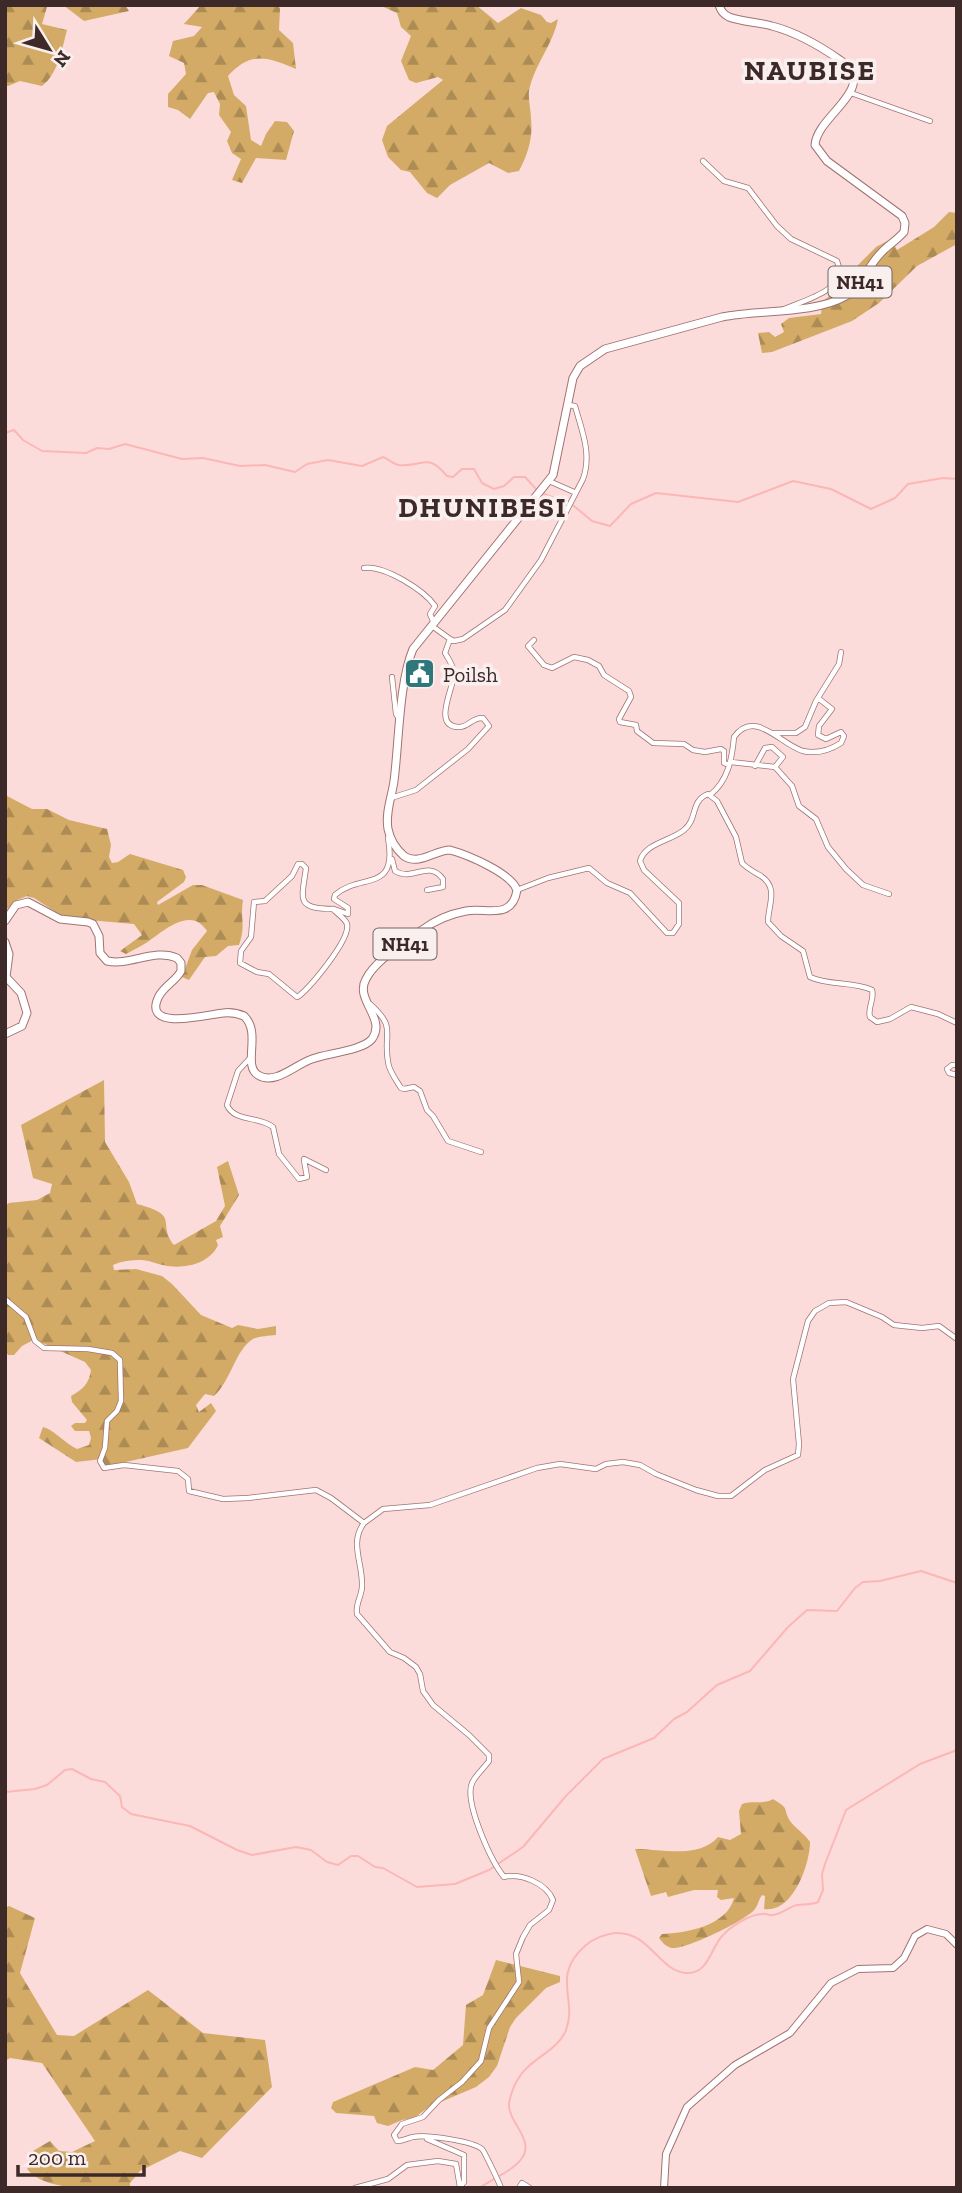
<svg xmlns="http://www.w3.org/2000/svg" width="962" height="2193" viewBox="0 0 962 2193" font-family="'Zilla Slab',serif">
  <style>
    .forest { fill: url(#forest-firs) }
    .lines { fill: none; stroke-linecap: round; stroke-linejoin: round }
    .stream { stroke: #fbb7b6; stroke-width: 2 }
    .minor-casing { stroke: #a17372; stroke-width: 6 }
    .secondary-casing { stroke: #a17372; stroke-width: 8 }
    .trunk-casing { stroke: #a17372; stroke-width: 9 }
    .minor { stroke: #fff; stroke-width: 4.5 }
    .secondary { stroke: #fff; stroke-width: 6 }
    .trunk { stroke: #fff; stroke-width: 7 }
    .labels { text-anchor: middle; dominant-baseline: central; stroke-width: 7; stroke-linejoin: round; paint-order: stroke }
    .shield { fill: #faefef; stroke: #756464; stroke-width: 2 }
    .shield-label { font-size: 19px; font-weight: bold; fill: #3c2928 }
    .poi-label { font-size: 21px; fill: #3c2928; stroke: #faefef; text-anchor: start }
    .district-label { font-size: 28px; font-weight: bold; letter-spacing: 2px; fill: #3c2928; stroke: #faefef }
  </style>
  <defs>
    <pattern id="forest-firs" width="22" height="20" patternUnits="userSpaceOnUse" patternTransform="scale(1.75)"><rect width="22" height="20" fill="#d3ab66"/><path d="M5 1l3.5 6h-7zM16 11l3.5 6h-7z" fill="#ac8b54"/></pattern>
  </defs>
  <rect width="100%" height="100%" fill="#fcdcdb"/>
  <path class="forest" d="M5,5H61L47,7L42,24L67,30C62,49 58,74 42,86L20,81L8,86L5,85Z
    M63,5H125L129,11L84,21Z
    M201,5H278L280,9L279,30L293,43L296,69C267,57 251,51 228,76L234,95L246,106L251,140L261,146L266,134L275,121L287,122L294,131L286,160L256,158L242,183L232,180L241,159L232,153L227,141L231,132L219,115L220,104L214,92L208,93L190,119L178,110L168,107V94L186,74L184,63L169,56L173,41L194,36L202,27L184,24Z
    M379,5H476L498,23L521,8L541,15L547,22L551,23L558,19C553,45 534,65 529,91C528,100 531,110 531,119C533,138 528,154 519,171L508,173L489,163L450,185L437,198L427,193L410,172L401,170L388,157L382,140L387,126L443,80L438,77L416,83L409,80L401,61L411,36L401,27L397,13Z
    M949,212L957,213V244L917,266L879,303L852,321L772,352L762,353L758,333L769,332L775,337L784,332L781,324L789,318L821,314L823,301L844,285L858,265L876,247L891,239L897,250L934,227Z
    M5,795L32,809H47L69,820L107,829L111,845L109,857L112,863L118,862L130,854L183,870L186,877L184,882L157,902L158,905L193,885H202L243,900C240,919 246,925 239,945L228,946L216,956L205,957L189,980L182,977L192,950L207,931C190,905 163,932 146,943C140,947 133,950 126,954L120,951L142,935L134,924L65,918L34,898L27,896L17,900L5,911Z
    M104,1080L105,1142L129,1182L137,1204C182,1216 156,1222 174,1245L216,1221L225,1206L217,1167L228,1161L239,1195L220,1226L223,1237L216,1240L218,1245C210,1264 182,1270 163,1265C156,1264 149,1260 141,1260C132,1260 121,1261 113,1265L114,1270L136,1269L162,1276L172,1284L201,1315L232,1328L238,1325L258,1329L276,1326V1335C269,1336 259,1336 253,1339C235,1350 231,1381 214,1396L205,1394L196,1405L199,1412L211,1403L216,1411L188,1448L108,1466L103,1463L102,1459L76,1462L39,1438L43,1427C54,1430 65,1443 77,1449L89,1445L91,1438L89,1431H75L71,1426L75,1423H85L87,1420L72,1402L71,1396C83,1389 89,1384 91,1370L85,1362L38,1341L37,1338L22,1346L14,1355H8L5,1350V1206L9,1203L37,1200L50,1193L52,1184L33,1178L21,1125Z
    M773,1799C791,1810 782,1807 790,1821C794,1827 805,1834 810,1842C810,1865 792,1914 764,1909L765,1896L762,1895C759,1899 758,1905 755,1909C747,1920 685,1950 672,1948C666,1947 662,1942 659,1938L662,1934C686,1933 727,1926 734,1898L721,1900L717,1897L718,1890H694L668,1897L666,1892L651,1896L635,1849C662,1849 699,1859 718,1837L730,1840L741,1834L739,1811L742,1804C753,1800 763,1805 773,1799Z
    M9,1906L35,1918L20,1973L57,2035L74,2036L148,1990L203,2033L265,2040L272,2087L202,2158L180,2151L140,2171L130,2183V2188C101,2188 46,2193 27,2169L37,2157L33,2151L50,2141L59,2151L72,2152L95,2141L42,2063L10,2058L5,2061V1908Z
    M496,1960L560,1976V1982L546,1988L516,2018L510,2027L497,2066L489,2077L476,2087L429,2107L414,2118L402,2120L388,2126L377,2123L374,2116L336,2113L331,2108L333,2102L415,2067L433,2070L463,2045L466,2005L483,1995Z"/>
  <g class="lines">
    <path class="stream" d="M5,433L14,430L23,440L42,451L86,453L97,448L109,449L125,444L182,459L203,458L240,466L265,465L295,472L307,464L328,460L362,466L383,457C389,459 392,464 399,465C425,467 427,452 447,476L453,477L462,469H474L482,483L494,489L504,486L514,477H525L537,490
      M542,493L574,506L592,521L610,526L631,504L656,493L738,502L793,481L831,489L871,509L895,498L908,484L943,478L957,479
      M5,1792L35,1789L47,1785L65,1770L72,1769L91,1779L105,1782L120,1796L122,1807L131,1814L190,1826L237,1850L252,1855L296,1847L311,1850L327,1862L338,1865L351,1856H358L375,1867L383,1868L417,1887L455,1884L489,1870L523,1847L565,1797L603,1759L654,1738L674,1719L687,1712L717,1685L750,1671L788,1627L807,1610L837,1611L855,1588L863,1582L880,1581L921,1571L957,1583
      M479,2188C492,2179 513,2171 522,2158C535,2140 508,2122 509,2104C510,2096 514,2085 518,2079C529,2059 558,2051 566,2030C578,1999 550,1976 586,1945C593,1939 605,1934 615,1933C650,1931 659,1972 687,1973C710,1974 711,1944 725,1933C733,1925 751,1914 762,1914C766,1913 769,1916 773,1915C781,1914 789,1907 797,1905C805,1904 811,1905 818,1902L823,1890L822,1874L825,1864L846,1810L920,1764L957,1750"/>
    <defs>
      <path id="minor" d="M851,93L930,121
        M703,161L724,181L748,188L777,226L791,239L837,261C849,290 805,300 784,309
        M549,481L574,492
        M364,568C384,565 424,590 435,606L430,614L434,623
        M450,639L454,641L463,639L505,610L541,560L583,479C592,454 582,431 575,406L568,405
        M534,640L528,646L544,665L552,668L574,657L588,660L599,666L604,675L629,691L631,697L619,719L620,722L636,725L637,731L653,743L684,744L693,750L705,752L721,749L724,751V763L729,765
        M392,677L396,714L398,717
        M773,733H796L805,727L816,701L839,664L841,652
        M731,762L775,767L792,786L799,806L816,819L828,847L846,869L863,885L889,894
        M755,766L765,748L772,747L783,757L775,767
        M710,795C728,781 732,759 734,737C755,708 781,745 803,751C816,754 830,750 841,743L844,736L841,732L826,739L818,735L819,726L832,709L818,698
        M391,798L416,790L468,749L489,726L483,718C472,717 468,728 458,727C432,726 454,687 454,674C454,666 449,660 445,653L450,639L432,626
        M392,859L395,871C413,882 428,859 443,879V887L427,890
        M517,890L548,878L589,868L607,883L630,893L667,933H673L679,924V903L644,870L640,861C645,843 671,841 684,830C698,819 690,801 708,794L717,801L736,837L742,863C748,869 754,872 761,876C779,888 768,905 768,922L781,936L803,951L810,977C829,986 853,981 872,990C875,999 867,1008 870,1017L877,1022L890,1019L911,1007L938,1014L957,1023
        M333,909C295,909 302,899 306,868L302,864H298L292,876L265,901L254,902L251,937L241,951L240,963L257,972L269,974L297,997L299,996C311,986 351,939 347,924C345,918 336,913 333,909
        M334,909L348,914V908L334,899L335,895C361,872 398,894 388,838
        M370,1004C397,1028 383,1032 388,1062C389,1071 396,1080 401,1088L404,1089L414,1087L420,1091L427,1110L433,1116L448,1141L481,1152
        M251,1057L238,1071L227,1105C234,1122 259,1116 273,1127L279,1154L299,1179L307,1177L304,1160
        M957,1065H952L947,1069L949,1073L957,1075
        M304,1159L326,1170
        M5,1299L26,1317L35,1341L44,1348L88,1349L112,1353L120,1360L121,1401L117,1411L107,1421L105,1448L100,1461L104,1468L124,1465L178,1471L188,1479L189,1491L223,1499L248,1498L316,1490L331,1498L364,1523C349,1543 363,1563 362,1586C362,1596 355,1604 357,1614L390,1652L404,1658L416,1667L420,1674L423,1691L433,1705L469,1735L489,1755V1761C484,1768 475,1776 472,1783C464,1802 491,1861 504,1877C521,1873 546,1883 553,1900L549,1910L530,1925L523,1937L516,1954L519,1982L489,2028L481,2061L462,2082L439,2100L423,2117L402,2124L394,2135L397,2141C404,2141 407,2138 413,2137C425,2134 472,2141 482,2149C484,2151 500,2184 501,2188
        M364,1523L383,1509L430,1505L537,1468L560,1464L596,1469L606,1464L623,1462L640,1465L656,1474L696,1490L718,1496H731L765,1470L798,1455L799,1444L793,1379L808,1321L815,1311L829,1303L846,1302L882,1317L894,1325L922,1328L939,1326L957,1339
        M355,2188L388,2179L407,2165L438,2161L456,2164L460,2187L464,2182V2155L427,2139
        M519,2188L522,2183L530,2188"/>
      <path id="secondary" d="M664,2188L666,2154L687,2107L735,2065L790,2033L831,1983L858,1969L893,1968L904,1958L915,1936L927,1929L946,1934L957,1945"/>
      <path id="trunk" d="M5,921L16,905L28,902L60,919L88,922L93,924L99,936L100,953L107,961C130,966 155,948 177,958L181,963V971C176,981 165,985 159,996C140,1033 210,1014 223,1013C230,1012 237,1013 244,1016C262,1033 242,1065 258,1075C275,1086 296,1064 312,1059C327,1053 362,1051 372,1039C387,1018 354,1000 366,979C377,958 405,944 422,930C434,921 450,914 466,911C486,907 512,921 517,890C511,873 468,855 450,850C435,850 419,866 404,856C396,849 390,839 388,829C385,813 392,796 394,781C399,743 399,682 413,649L553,475L573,378L580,366L605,349L722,317C759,309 812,315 846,296C862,287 867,267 880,254C887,246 896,241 904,232L905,223L902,216L827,161L815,145C817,115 881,87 840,60C820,46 795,32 772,26C758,22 742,22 729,17C723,14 721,11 719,5
        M5,942L9,954L6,977L21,993L27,1013L22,1026L5,1034"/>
    </defs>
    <use href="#minor" class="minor-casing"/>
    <use href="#secondary" class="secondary-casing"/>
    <use href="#trunk" class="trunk-casing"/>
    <use href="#minor" class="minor"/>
    <use href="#secondary" class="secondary"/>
    <use href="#trunk" class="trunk"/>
  </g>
  <defs>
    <symbol id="civic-square" viewBox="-11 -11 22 22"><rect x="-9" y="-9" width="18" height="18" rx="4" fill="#2e787c" stroke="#faefef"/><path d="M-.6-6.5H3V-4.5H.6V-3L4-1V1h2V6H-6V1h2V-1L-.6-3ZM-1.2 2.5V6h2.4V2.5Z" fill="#fff"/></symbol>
  </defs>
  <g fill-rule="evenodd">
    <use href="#civic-square" x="402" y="656" width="35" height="35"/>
  </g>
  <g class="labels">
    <g class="shield">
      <rect x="828.5" y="266.5" width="63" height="31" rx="5"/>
      <rect x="373.5" y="928.5" width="63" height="31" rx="5"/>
    </g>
    <g class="shield-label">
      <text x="860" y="282">NH41</text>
      <text x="405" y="944">NH41</text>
    </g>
    <g class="poi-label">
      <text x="443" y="674">Poilsh</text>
    </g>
    <g class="district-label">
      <text x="810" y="70">NAUBISE</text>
      <text x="483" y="507">DHUNIBESI</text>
    </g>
  </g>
  <rect width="962" height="2193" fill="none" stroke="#3c2928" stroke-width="14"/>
  <g transform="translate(49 49) rotate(127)" stroke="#faefef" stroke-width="5" paint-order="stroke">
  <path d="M0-5L12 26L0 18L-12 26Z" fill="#3c2928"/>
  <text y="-10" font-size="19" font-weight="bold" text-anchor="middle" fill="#3c2928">N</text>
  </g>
  <path d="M18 2165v10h126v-10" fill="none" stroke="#3c2928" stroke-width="3.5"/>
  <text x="28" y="2165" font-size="21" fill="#3c2928" stroke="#faefef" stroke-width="5" paint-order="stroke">200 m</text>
</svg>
